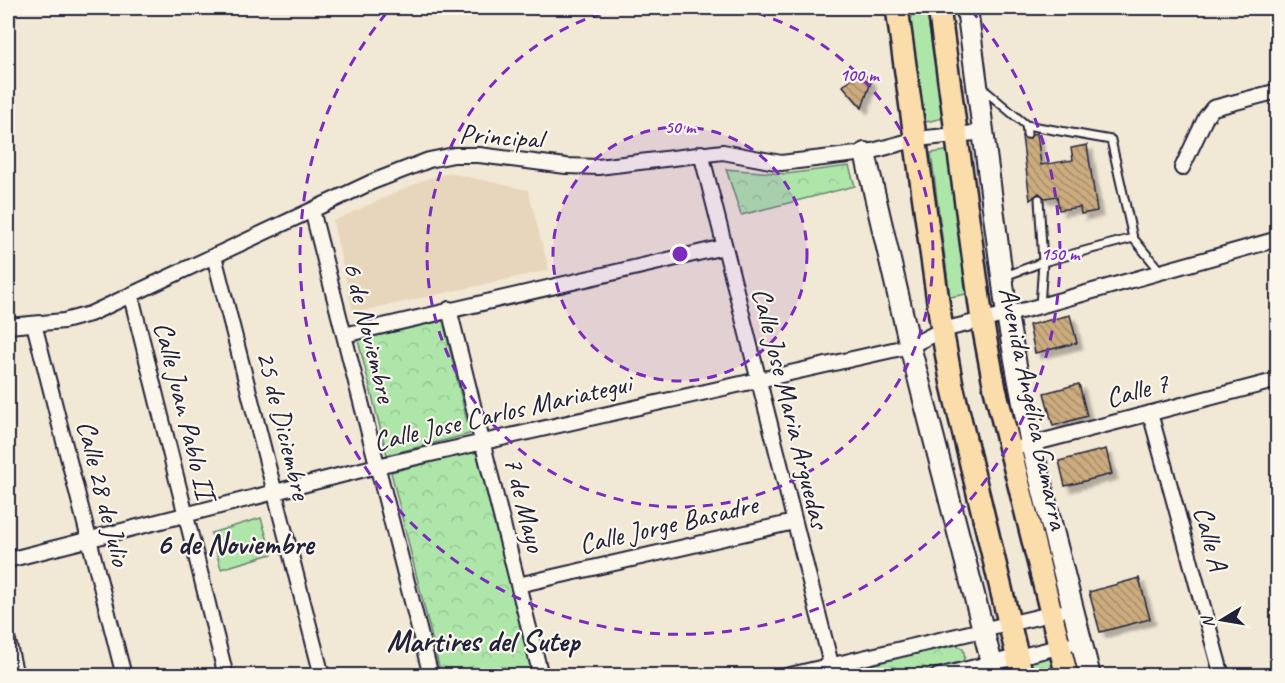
<svg xmlns="http://www.w3.org/2000/svg" width="1285" height="683" viewBox="0 0 1285 683" font-family="Caveat,sans-serif">
  <style>
    .built { fill: #e7d6bc }
    .grass { fill: #aee6aa; stroke: #688472; stroke-width: 1.5 }
    .park { fill: url(#park-crowns); stroke: #688472; stroke-width: 1.5 }
    .building { fill: url(#building-back-hatch); stroke: #22223b; stroke-width: 1.5; filter: url(#shadow) }
    .lines { fill: none; stroke-linecap: round; stroke-linejoin: round }
    .lane-casing { stroke: #22223b; stroke-width: 11 }
    .street-casing { stroke: #22223b; stroke-width: 18 }
    .secondary-casing { stroke: #22223b; stroke-width: 24 }
    .primary-casing { stroke: #22223b; stroke-width: 26 }
    .lane { stroke: #fbf7ec; stroke-width: 7 }
    .street { stroke: #fbf7ec; stroke-width: 14 }
    .secondary { stroke: #fbf7ec; stroke-width: 20 }
    .primary { stroke: #fbddab; stroke-width: 21 }
    .ring { fill: none; stroke: #7b2cbf; stroke-width: 3; stroke-dasharray: 10 8 }
    .labels { text-anchor: middle; dominant-baseline: central; stroke-width: 4.5; stroke-linejoin: round; paint-order: stroke }
    .street-label { font-size: 28px; fill: #22223b; stroke: #fbf7ec }
    .neighbourhood-label { font-size: 30px; font-weight: bold; fill: #22223b; stroke: #fbf7ec }
    .centre { fill: #7b2cbf; stroke: #fbf7ec; stroke-width: 3 }
    .ring-label { font-size: 18px; text-anchor: middle; font-weight: bold; fill: #7b2cbf; stroke: #fbf7ec; stroke-width: 4.5; stroke-linejoin: round; paint-order: stroke }
  </style>
  <defs>
    <pattern id="park-crowns" width="20" height="18" patternUnits="userSpaceOnUse" patternTransform="scale(1.5)"><rect width="20" height="18" fill="#aee6aa"/><path d="M2 6a3 3 0 1 1 6 0M12 15a3 3 0 1 1 6 0" fill="none" stroke="#95c593"/></pattern>
    <pattern id="building-back-hatch" width="6" height="6" patternUnits="userSpaceOnUse" patternTransform="scale(1.5)"><rect width="6" height="6" fill="#ccac7f"/><path d="M-1 5l2 2M0 0l6 6M5-1l2 2" fill="none" stroke="#a58c69"/></pattern>
    <filter id="shadow"><feDropShadow dx="5.5" dy="5.5" stdDeviation="1.5" flood-color="#0004"/></filter>
  </defs>
  <rect width="100%" height="100%" fill="#f2e8d6"/>
  <filter id="ink" filterUnits="userSpaceOnUse"><feTurbulence type="fractalNoise" baseFrequency=".0167" numOctaves="2"/><feDisplacementMap in="SourceGraphic" scale="12" xChannelSelector="R" yChannelSelector="G"/><feConvolveMatrix kernelMatrix="1 2 1 2 8 2 1 2 1" color-interpolation-filters="sRGB"/></filter>
  <g filter="url(#ink)">
    <path class="built" d="M450,173L528,190L549,270L353,313L333,221L426,179Z"/>
    <path class="grass" d="M907,8H926L944,118L925,122Z
      M953,150L972,293L950,297L931,153Z
      M261,518L272,554L221,569L211,533Z"/>
    <path class="park" d="M849,166L855,186L741,215L726,169L786,174Z
      M443,320L470,434L387,455L358,340Z
      M476,451L533,675H441L391,472Z
      M957,645L963,649L965,657L961,664L908,675L844,676L848,668Z
      M1045,658L1053,660L1057,675H1029L1027,666L1034,660Z"/>
    <path class="building" d="M861,70L871,82L862,108L843,86Z
      M1037,133L1041,165L1073,160L1071,148L1087,145L1097,211L1081,214L1080,207L1059,210L1057,196L1045,198L1039,193L1030,200L1022,136L1028,139L1033,134Z
      M1070,315L1077,343L1035,353L1029,325Z
      M1079,384L1087,416L1053,426L1044,393Z
      M1106,449L1112,474L1065,486L1059,461Z
      M1139,578L1150,619L1100,632L1089,592Z"/>
    <g class="lines">
      <defs>
        <path id="lane" d="M982,88L1026,125L1027,134
          M1026,125L1111,140L1133,238
          M1005,276L1043,262L1039,199
          M1040,306L1043,262L1133,238L1161,272"/>
        <path id="street" d="M701,153L834,676
          M1182,168L1206,117L1213,108L1278,91
          M312,210L431,676
          M214,256L322,676
          M131,296L226,676
          M449,309L541,676
          M34,324L124,676
          M8,326L64,321L90,314L372,182L429,160L454,155H479L566,166L598,167L723,152L781,163L865,153L917,139L984,132
          M344,335L724,247
          M1150,413L1222,676
          M1024,446L1278,380
          M8,560L377,466L910,346L942,330L1029,309L1278,239
          M518,585L794,522
          M8,641L16,676
          M786,676L1059,612
          M938,676L1067,645"/>
        <path id="secondary" d="M967,8L1007,315L1019,382L1031,444L1090,676
          M865,153L910,346L995,676"/>
        <path id="primary" d="M897,8L942,330L952,385L1022,676
          M939,8L982,320L995,389L1067,676"/>
      </defs>
      <use href="#lane" class="lane-casing"/>
      <use href="#street" class="street-casing"/>
      <use href="#secondary" class="secondary-casing"/>
      <use href="#primary" class="primary-casing"/>
      <use href="#lane" class="lane"/>
      <use href="#street" class="street"/>
      <use href="#secondary" class="secondary"/>
      <use href="#primary" class="primary"/>
    </g>
  </g>
  <circle cx="680" cy="254" r="127" fill="#7b2cbf" fill-opacity=".12"/>
  <g class="ring">
    <circle cx="680" cy="254" r="127"/>
    <path d="M739 8A253 253 0 1 1 621 8"/>
    <path d="M971 10A380 380 0 1 1 389 10"/>
  </g>
  <g class="labels">
    <g class="street-label">
      <text transform="translate(501 136) rotate(4)">Principal</text>
      <text transform="translate(370 332) rotate(76)">6 de Noviembre</text>
      <text transform="translate(1137 390) rotate(-15)">Calle 7</text>
      <text transform="translate(791 408) rotate(76)">Calle Jose Maria Arguedas</text>
      <text transform="translate(1034 408) rotate(78)">Avenida Angélica Gamarra</text>
      <text transform="translate(185 410) rotate(76)">Calle Juan Pablo II</text>
      <text transform="translate(502 412) rotate(-13)">Calle Jose Carlos Mariategui</text>
      <text transform="translate(284 425) rotate(76)">25 de Diciembre</text>
      <text transform="translate(104 493) rotate(76)">Calle 28 de Julio</text>
      <text transform="translate(525 504) rotate(76)">7 de Mayo</text>
      <text transform="translate(668 524) rotate(-13)">Calle Jorge Basadre</text>
      <text transform="translate(1211 538) rotate(75)">Calle A</text>
    </g>
    <g class="neighbourhood-label">
      <text x="235" y="544">6 de Noviembre</text>
      <text x="483" y="641">Martires del Sutep</text>
    </g>
  </g>
  <circle cx="680" cy="254" r="9" class="centre"/>
  <g class="ring-label">
    <text x="859" y="81">100 m</text>
    <text x="680" y="133">50 m</text>
    <text x="1060" y="260">150 m</text>
  </g>
  <rect width="1285" height="683" fill="none" stroke="#fbf7ec" stroke-width="30"/>
  <rect x="15" y="15" width="1255" height="653" fill="none" stroke="#22223b" stroke-width="2" filter="url(#ink)"/>
  <g transform="translate(1222 620) rotate(259)" stroke="#fbf7ec" stroke-width="4.5" paint-order="stroke">
  <path d="M0-4.5L10 22L0 15L-10 22Z" fill="#22223b"/>
  <text y="-9" font-size="16" font-weight="bold" text-anchor="middle" fill="#22223b">N</text>
  </g>
</svg>
